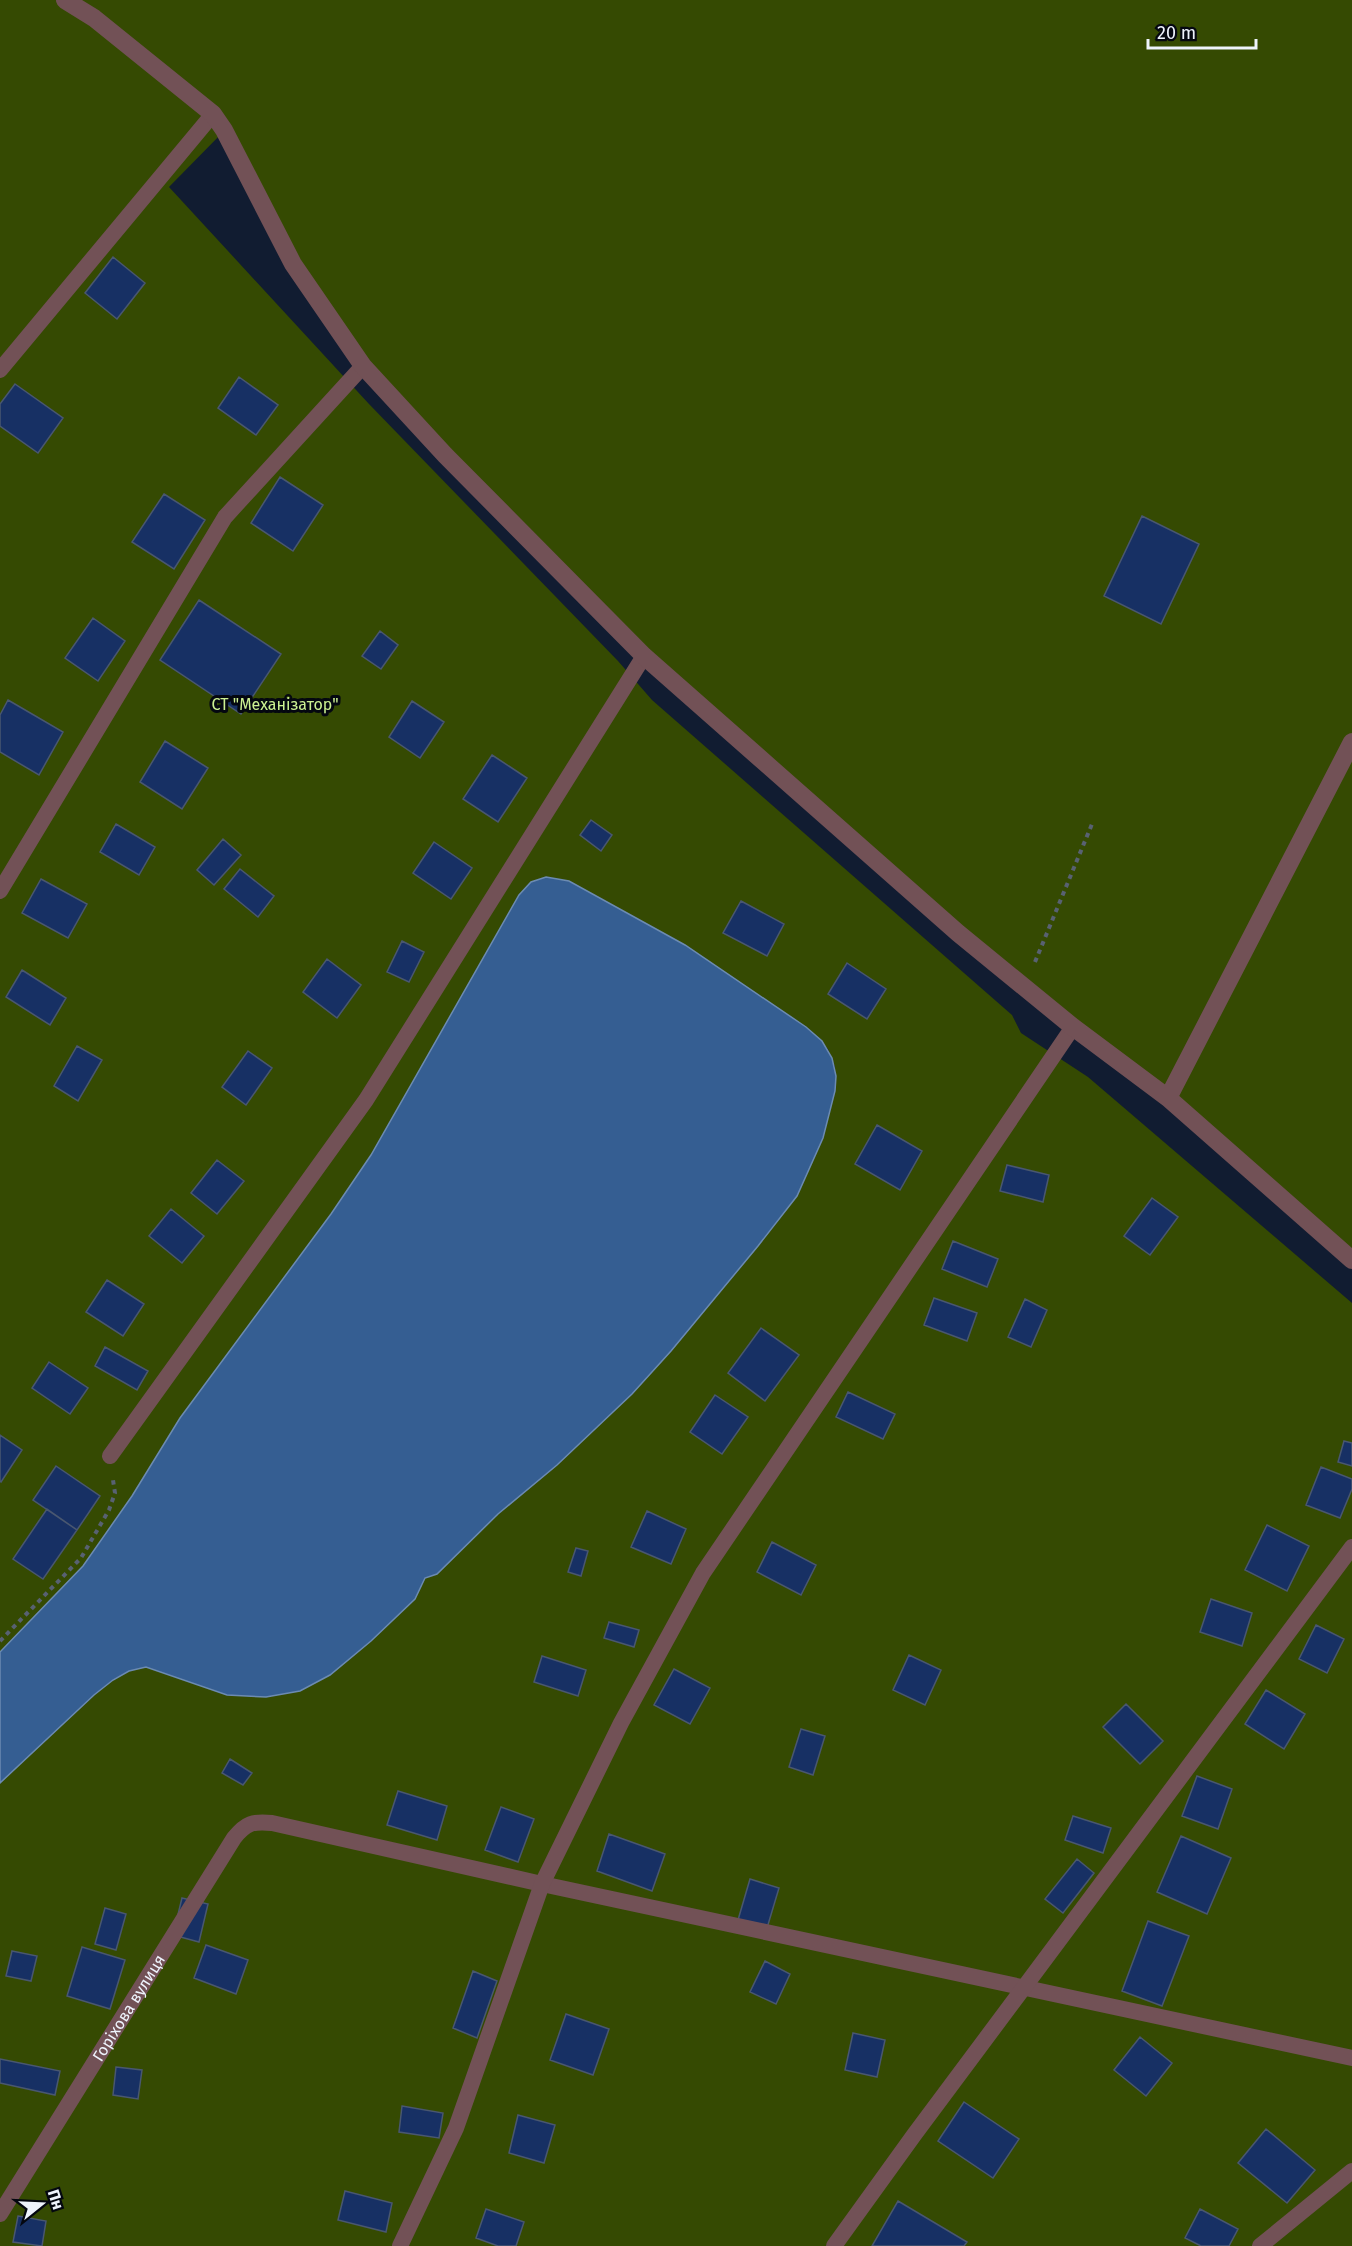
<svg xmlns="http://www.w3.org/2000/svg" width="1352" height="2246" viewBox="0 0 1352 2246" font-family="'Fira Sans',sans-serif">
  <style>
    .green { fill: #354a02 }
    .water { fill: #355e92; stroke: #6c8bb2; stroke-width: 1.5 }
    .building { fill: #173064; stroke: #495770; stroke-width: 1.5 }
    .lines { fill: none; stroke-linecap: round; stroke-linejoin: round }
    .path { stroke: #586172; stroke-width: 4; stroke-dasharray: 4.5 4.5; stroke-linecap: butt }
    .lane { stroke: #725156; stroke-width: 16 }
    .street { stroke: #725156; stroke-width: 18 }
    .labels { text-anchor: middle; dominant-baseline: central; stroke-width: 6; stroke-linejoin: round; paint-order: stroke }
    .park-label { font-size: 16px; fill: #ccf192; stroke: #040710 }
    .street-label { font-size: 16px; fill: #eef3fc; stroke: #040710 }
  </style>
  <rect width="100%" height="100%" fill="#111c31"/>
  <path class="green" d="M0,0H1352V1260L1073,1027L644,656L363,366L224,131L169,187L369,404L618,661L652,700L1012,1015L1021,1033L1088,1077L1352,1303V2246H0V1783L94,1695L113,1680L129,1671L146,1667L227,1695L330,1675L371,1641L415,1599L425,1578L437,1574L498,1514L557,1465L671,1351L797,1196L823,1138L835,1067L828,1049L806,1027L685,945L569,881L531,882L519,895L371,1155L331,1214L180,1418L132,1496L83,1566L0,1652Z"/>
  <path class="water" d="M546,877L569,881L685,945L806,1027L822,1041L832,1058L836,1076L835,1091L823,1138L797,1196L758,1246L671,1351L632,1394L557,1465L498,1514L437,1574L425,1578L415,1599L371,1641L330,1675L300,1691L266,1697L227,1695L146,1667L129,1671L113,1680L94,1695L0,1783V1652L83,1566L132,1496L180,1418L331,1214L371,1155L519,895L531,882Z"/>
  <path class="building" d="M113,257L145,283L117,319L85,293Z
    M239,377L278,405L256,435L218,408Z
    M15,384L63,418L38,453L0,426V404Z
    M280,477L323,505L293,551L251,523Z
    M164,494L205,520L174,569L132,542Z
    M1142,516L1199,544L1161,624L1104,596Z
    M199,600L281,654L241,714L160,660Z
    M93,618L125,641L98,681L65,658Z
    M380,631L398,645L381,669L362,656Z
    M8,700L63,732L39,775L0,752V715Z
    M412,701L444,722L420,758L389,737Z
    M165,741L208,768L182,809L140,782Z
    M492,755L527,778L498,822L463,799Z
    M591,820L612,835L601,851L580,835Z
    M116,824L155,847L139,875L100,852Z
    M223,839L241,855L214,885L197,870Z
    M434,842L472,868L451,899L413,873Z
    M240,869L274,896L258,917L224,889Z
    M41,879L87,904L68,938L22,913Z
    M741,901L784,924L767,956L723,933Z
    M402,941L424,952L409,982L387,972Z
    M327,959L361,985L337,1018L303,992Z
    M847,963L886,989L867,1019L828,994Z
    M22,970L66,998L50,1025L6,997Z
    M77,1046L102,1060L78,1101L54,1086Z
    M248,1051L272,1068L246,1105L222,1087Z
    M877,1125L922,1151L900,1190L855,1164Z
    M217,1160L244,1181L217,1214L191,1193Z
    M1007,1165L1049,1175L1043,1202L1000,1191Z
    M1152,1198L1178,1217L1150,1255L1124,1236Z
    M171,1209L204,1236L182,1263L149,1236Z
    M953,1241L998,1259L987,1287L942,1269Z
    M107,1280L144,1304L123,1336L86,1312Z
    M934,1298L977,1313L967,1341L924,1325Z
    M1025,1299L1047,1310L1031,1347L1008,1337Z
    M761,1328L799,1355L765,1401L728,1373Z
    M105,1347L148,1371L137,1390L95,1366Z
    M49,1362L88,1388L70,1414L32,1388Z
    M848,1392L895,1414L883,1439L836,1417Z
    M715,1395L748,1417L722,1454L690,1432Z
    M0,1435L22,1450L1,1482L0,1481Z
    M1344,1441L1352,1443V1466L1338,1462Z
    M56,1466L100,1496L77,1530L33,1500Z
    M1321,1467L1352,1479V1489L1340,1518L1306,1505Z
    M47,1509L77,1530L43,1579L13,1559Z
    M647,1511L686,1529L671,1564L631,1547Z
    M1267,1525L1309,1546L1287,1591L1245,1570Z
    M772,1542L816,1565L801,1595L757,1572Z
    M576,1548L588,1551L581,1576L568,1572Z
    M1211,1599L1252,1613L1242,1646L1200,1632Z
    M609,1622L639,1630L634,1647L604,1638Z
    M1316,1625L1344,1639L1327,1673L1299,1659Z
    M909,1655L941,1670L925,1705L893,1690Z
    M542,1656L586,1670L578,1696L534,1682Z
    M674,1669L710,1688L690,1724L654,1705Z
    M1266,1690L1305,1714L1284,1749L1245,1724Z
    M1126,1704L1163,1741L1140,1764L1103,1727Z
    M801,1729L825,1736L813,1775L789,1767Z
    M230,1759L252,1773L243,1785L222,1773Z
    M1197,1776L1232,1789L1218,1829L1182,1816Z
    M398,1791L447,1806L437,1840L387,1825Z
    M501,1807L534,1819L518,1862L485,1850Z
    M1073,1816L1111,1828L1103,1853L1065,1840Z
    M609,1834L665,1854L652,1891L597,1871Z
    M1181,1836L1231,1858L1207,1914L1157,1892Z
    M1077,1859L1094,1873L1063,1913L1045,1899Z
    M750,1879L779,1888L767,1928L738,1920Z
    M182,1898L208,1904L199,1942L173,1935Z
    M105,1908L126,1914L116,1950L95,1944Z
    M1148,1921L1189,1936L1162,2006L1122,1991Z
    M206,1945L248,1960L236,1994L194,1978Z
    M82,1947L125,1960L110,2009L67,1996Z
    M12,1951L37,1956L31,1981L6,1976Z
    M765,1961L790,1974L776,2004L750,1992Z
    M473,1971L497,1981L477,2038L453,2028Z
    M566,2014L609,2029L593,2075L550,2060Z
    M853,2033L885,2040L877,2077L845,2070Z
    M1140,2037L1172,2063L1146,2096L1114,2070Z
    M0,2059L60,2071L55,2095L0,2083Z
    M116,2067L142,2070L138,2099L113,2095Z
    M964,2102L1019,2139L993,2178L938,2141Z
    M402,2106L443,2113L439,2138L399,2132Z
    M518,2115L555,2125L544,2163L509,2153Z
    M1266,2129L1315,2170L1287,2203L1238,2163Z
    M345,2191L392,2203L386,2232L338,2220Z
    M898,2201L967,2242L964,2246H872Z
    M486,2209L524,2222L516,2246H498L476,2238Z
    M1200,2209L1238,2229L1229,2246H1201L1185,2238Z
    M18,2216L46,2221L42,2246L13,2242Z"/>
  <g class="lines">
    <path class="path" d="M1035,962L1092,824
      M0,1641L81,1558L109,1510L115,1493L113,1480"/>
    <g class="lane">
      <path d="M0,370L213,114"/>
      <path d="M0,891L225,517L363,366"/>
      <path d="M110,1456L366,1100L644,656"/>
      <path id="s1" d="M0,2214L234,1838C246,1823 253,1821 272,1823L542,1884L1352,2058"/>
      <path d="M400,2246L456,2128L542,1884L621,1723L703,1573L1073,1027"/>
      <path d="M834,2246L914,2135L1352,1547"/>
      <path d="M1260,2246L1352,2171"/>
    </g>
    <path class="street" d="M65,0L94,18L213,114L224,130L293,264L363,366L445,455L644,656L958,933L1073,1027L1168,1098L1352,1260
      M1168,1098L1352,742"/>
  </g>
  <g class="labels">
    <g class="park-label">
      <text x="275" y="704">СТ "Механізатор"</text>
    </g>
    <g class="street-label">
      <text stroke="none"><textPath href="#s1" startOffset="243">Горіхова вулиця</textPath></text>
    </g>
  </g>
  <g transform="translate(42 2204) rotate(72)" stroke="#040710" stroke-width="4.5" paint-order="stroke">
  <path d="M0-4.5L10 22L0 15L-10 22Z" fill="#eef3fc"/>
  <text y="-9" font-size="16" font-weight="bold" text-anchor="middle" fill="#eef3fc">Пн</text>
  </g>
  <path d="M1148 39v9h108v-9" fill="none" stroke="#eef3fc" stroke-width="3"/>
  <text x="1157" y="39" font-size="18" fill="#eef3fc" stroke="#040710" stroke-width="4.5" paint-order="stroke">20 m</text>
</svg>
